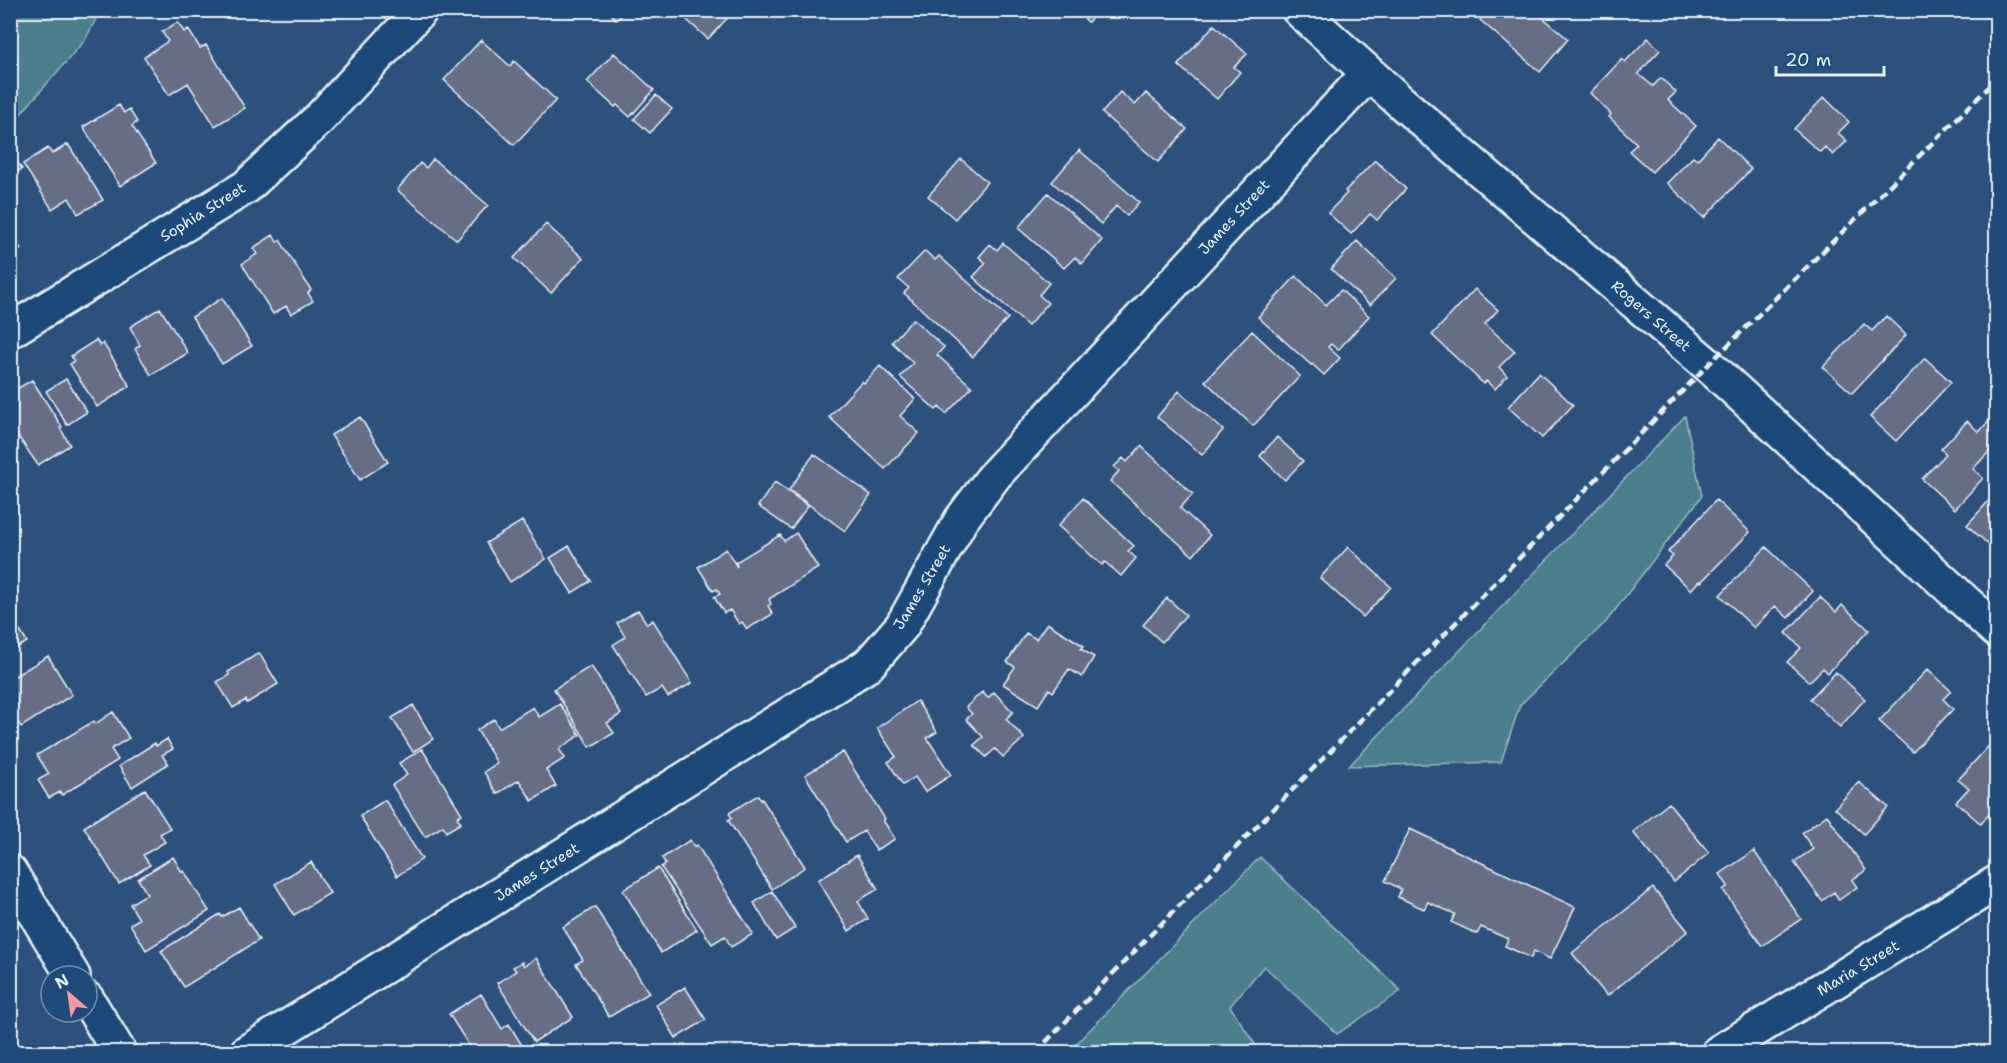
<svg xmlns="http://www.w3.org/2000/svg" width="2007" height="1063" viewBox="0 0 2007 1063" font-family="'Shantell Sans',sans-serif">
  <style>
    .green { fill: #4b7f8c; stroke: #9ab8c2; stroke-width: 1.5 }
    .building { fill: #656e85; stroke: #e8f1f8; stroke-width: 1.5 }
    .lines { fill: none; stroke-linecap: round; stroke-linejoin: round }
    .street-casing { stroke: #e8f1f8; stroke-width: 38 }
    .secondary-casing { stroke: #e8f1f8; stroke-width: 38 }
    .street { stroke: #1f4a7a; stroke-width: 33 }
    .secondary { stroke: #1f4a7a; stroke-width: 33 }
    .rail { stroke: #e8f1f8; stroke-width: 4.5; stroke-dasharray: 9 4.5; stroke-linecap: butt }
    .labels { text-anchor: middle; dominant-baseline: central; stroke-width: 5; stroke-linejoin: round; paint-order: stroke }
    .street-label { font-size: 15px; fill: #e8f1f8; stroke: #1f4a7a }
  </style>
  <rect width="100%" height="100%" fill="#2d517c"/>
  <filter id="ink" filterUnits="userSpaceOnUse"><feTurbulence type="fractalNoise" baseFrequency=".0167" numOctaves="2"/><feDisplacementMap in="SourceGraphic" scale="12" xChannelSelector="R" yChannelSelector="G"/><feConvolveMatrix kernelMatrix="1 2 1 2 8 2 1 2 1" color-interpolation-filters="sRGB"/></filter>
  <g filter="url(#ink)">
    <path class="green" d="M11,10L100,11L85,40L11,125Z
      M1685,416L1702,496L1606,622L1520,705L1501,762L1349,766Z
      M1260,857L1401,991L1337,1034L1264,966L1230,1006L1260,1052H1068Z"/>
    <path class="building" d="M607,10H626L617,20Z
      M681,10H731L733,12L708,39L679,13Z
      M1075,10H1099L1088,22Z
      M1488,10H1534L1568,39L1540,72L1480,20Z
      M178,22L184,32L188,29L200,48L206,45L245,108L215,126L188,83L169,95L144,57L168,41L162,32Z
      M1214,25L1247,54L1234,67L1240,72L1217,99L1178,65Z
      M1648,38L1660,50L1638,74L1653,86L1661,78L1676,92L1668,100L1696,126L1652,172L1629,151L1637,144L1609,117L1611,114L1590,93L1622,59L1625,62Z
      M481,40L510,66L514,61L556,100L514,145L444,80Z
      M614,53L654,90L630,117L617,105L615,107L587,82Z
      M1120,92L1135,105L1146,93L1187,129L1158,162L1102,113Z
      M656,95L672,109L650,133L634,119Z
      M1824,97L1849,122L1838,133L1847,141L1833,155L1825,147L1820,152L1794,129Z
      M119,105L124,113L129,109L137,122L132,126L156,163L120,186L83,127Z
      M1718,137L1751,169L1704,218L1667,183L1693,157L1697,160Z
      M68,144L103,200L78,214L69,198L52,209L23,164L48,148L52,154Z
      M1079,150L1139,202L1127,216L1116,206L1101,224L1052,182Z
      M10,151L22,169L10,176Z
      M433,159L488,205L457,240L397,190L420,163L426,168Z
      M961,159L987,182L955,219L928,196Z
      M1375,160L1406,189L1377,220L1370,214L1351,234L1328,213L1347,193L1345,191Z
      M1048,193L1102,240L1082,264L1075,257L1064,268L1018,228Z
      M546,224L583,258L551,293L514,258Z
      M10,231L21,249L10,255Z
      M273,235L277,242L280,240L311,290L308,293L313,301L291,314L286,306L273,314L242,264L257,254L253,248Z
      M1357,241L1396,278L1370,305L1331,269Z
      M1003,243L1049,283L1039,295L1048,303L1028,326L973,277L986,263L979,257L990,244L997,250Z
      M925,251L935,260L939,256L1008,318L973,357L904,293L909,288L898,279Z
      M1296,276L1326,305L1341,290L1369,316L1338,350L1331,344L1328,347L1340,358L1324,375L1312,364L1311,365L1258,317Z
      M1475,289L1498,310L1485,324L1515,351L1499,367L1507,376L1495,389L1486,381L1484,384L1432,335Z
      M222,298L252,346L222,364L192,317Z
      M160,308L188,353L151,375L135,349L140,345L130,327Z
      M1886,316L1906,335L1852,393L1823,367L1864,324L1872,331Z
      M913,319L944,347L937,355L972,387L946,414L939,407L936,410L900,377L913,363L892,342Z
      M1252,331L1300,376L1253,426L1205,381Z
      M96,340L100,346L103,343L130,386L97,407L70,364L74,361L71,356Z
      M1925,358L1951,382L1896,441L1870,417Z
      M880,366L915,399L900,416L919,433L885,469L829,417L862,381L864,383Z
      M1539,373L1573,405L1542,438L1508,407Z
      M66,379L87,412L67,425L46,391Z
      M32,380L62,427L60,428L70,445L38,465L10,425V393Z
      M1179,391L1223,430L1202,455L1157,417Z
      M360,417L388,462L360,480L331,435Z
      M1990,420L1996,427V444L1973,469L1983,478L1955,509L1922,479L1946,454L1941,449L1967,421L1979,432Z
      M1277,437L1303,461L1285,480L1260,456Z
      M1141,446L1193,494L1180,508L1210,535L1193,556L1110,481L1119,471L1114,467L1123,458L1127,462Z
      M814,454L871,495L845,531L789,490Z
      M775,482L808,506L791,529L758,506Z
      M1996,493V541L1991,547L1967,525Z
      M1083,498L1134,546L1128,551L1136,558L1121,576L1105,562L1102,565L1058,526Z
      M1716,500L1750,532L1701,582L1699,581L1691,590L1664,565L1673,556L1668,552Z
      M522,521L546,559L510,582L486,543Z
      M796,533L818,568L769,599L771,604L768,606L773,614L747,629L742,622L739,624L730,610L724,613L714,597L720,594L717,589L713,591L698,567L726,549L737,567L736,562L780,535L784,541Z
      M569,546L591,581L572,593L550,558Z
      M1348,547L1391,587L1363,617L1320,578Z
      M1766,547L1813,591L1788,618L1775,606L1754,628L1720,595Z
      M1820,597L1836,612L1842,605L1869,630L1828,673L1823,668L1809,682L1787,662L1801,648L1786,633Z
      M1167,598L1186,615L1162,642L1143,625Z
      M638,610L647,624L653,620L692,683L668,697L662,688L646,697L613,645L625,637L617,623Z
      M10,616L27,642L10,652Z
      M1047,623L1084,646L1081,649L1094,657L1082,677L1069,669L1053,692L1049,689L1038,706L1003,684L1015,667L1007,662L1026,633L1036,639Z
      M259,653L278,684L247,703L246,700L233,708L217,682L229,675L228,672Z
      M48,656L72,695L21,727L10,710V679Z
      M591,666L621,714L607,723L614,733L590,747L554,689Z
      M1928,669L1951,691L1943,699L1953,709L1913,752L1879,721Z
      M1836,672L1865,699L1840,727L1810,699Z
      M982,692L988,698L994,692L1013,712L1006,719L1024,738L1003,757L995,749L986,757L974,745L983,737L966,719L972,714L966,707Z
      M917,701L937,732L927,738L951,775L925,792L915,777L903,785L888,762L896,757L877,728Z
      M560,704L580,735L559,749L565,758L546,770L556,786L532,801L519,780L497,794L484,772L497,763L477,730L494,719L499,728L533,707L539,717Z
      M413,705L433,739L413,752L392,718Z
      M113,712L129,738L111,749L118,760L62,795L60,792L49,798L38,780L49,774L37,755L94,721L95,724Z
      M167,739L173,749L162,755L168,764L132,787L119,766L155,743L156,746Z
      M1993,741L1996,744V811L1995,813L1992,810L1981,824L1956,802L1969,788L1958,780Z
      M422,749L462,814L457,817L461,823L446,832L443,826L425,837L392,785L407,775L399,763Z
      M843,752L885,819L883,820L895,839L876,850L864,831L846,842L805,775Z
      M1859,782L1888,807L1864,834L1835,808Z
      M145,789L170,828L160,834L165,842L143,855L150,865L119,884L84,827Z
      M758,795L761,800L762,799L805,867L772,889L728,820L732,818L729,813Z
      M385,800L422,859L397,876L360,816Z
      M1669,803L1709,853L1674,882L1633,832Z
      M1827,815L1866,870L1852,880L1857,887L1839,900L1834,892L1822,901L1794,862L1813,849L1802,833Z
      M1410,829L1575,907L1550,959L1534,951L1531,958L1505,946L1508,939L1481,927L1477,934L1451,922L1455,914L1428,902L1424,909L1398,897L1401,889L1385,881Z
      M690,840L694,847L697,845L753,934L731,947L725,936L712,944L661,867L666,864L662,858Z
      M1754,851L1801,919L1762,946L1723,890L1728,886L1720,874Z
      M857,855L878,889L858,901L868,919L849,931L818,880Z
      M173,857L182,872L184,871L209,911L146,950L130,924L139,919L130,904L147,894L138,879Z
      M311,862L330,893L294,915L275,884Z
      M658,868L697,930L661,953L623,890Z
      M1653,888L1688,931L1607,996L1572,953Z
      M772,891L795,928L776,940L754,903Z
      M239,907L259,940L184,987L161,951L220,914L222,917Z
      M595,907L649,993L609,1017L576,964L583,960L563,927Z
      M536,958L573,1017L534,1042L497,983L516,971L513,967L522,962L524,966Z
      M685,987L706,1020L676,1038L656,1005Z
      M481,994L502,1029L509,1024L526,1052H473L449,1014Z"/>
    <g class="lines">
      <defs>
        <path id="street" d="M1299,10L1402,103L1708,365L1996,630
          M10,331L246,187L319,119L421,10
          M247,1052L868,665L902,626L961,520L995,475L1369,73"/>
        <path id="secondary" d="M10,872L73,976
          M87,999L119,1052
          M1719,1052L1996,883"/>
      </defs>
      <use href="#street" class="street-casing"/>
      <use href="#secondary" class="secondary-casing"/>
      <use href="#street" class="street"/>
      <use href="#secondary" class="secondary"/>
      <path class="rail" d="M1036,1052L1708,365L1996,80"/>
    </g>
  </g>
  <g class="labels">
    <g class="street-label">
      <text transform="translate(203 212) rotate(-32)">Sophia Street</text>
      <text transform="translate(1234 217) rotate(-47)">James Street</text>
      <text transform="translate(1651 316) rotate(41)">Rogers Street</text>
      <text transform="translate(922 587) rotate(-59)">James Street</text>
      <text transform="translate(537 872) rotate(-32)">James Street</text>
      <text transform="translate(1858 968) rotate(-31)">Maria Street</text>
    </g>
  </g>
  <rect width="2007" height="1063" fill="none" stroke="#1f4a7a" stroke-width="36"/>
  <rect x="18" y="18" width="1971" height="1027" fill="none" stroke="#e8f1f8" stroke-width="2" filter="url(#ink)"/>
  <g transform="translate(69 994) rotate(331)"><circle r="28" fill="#1f4a7a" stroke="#6f8dac" stroke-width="1.5"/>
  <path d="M0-4.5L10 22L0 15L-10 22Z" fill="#ff9aa2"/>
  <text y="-9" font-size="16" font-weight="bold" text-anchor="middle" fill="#e8f1f8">N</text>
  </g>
  <path d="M1776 66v9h108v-9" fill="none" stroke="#e8f1f8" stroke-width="3"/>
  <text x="1785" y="66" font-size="18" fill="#e8f1f8" stroke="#1f4a7a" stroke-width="4.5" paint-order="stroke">20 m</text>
</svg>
